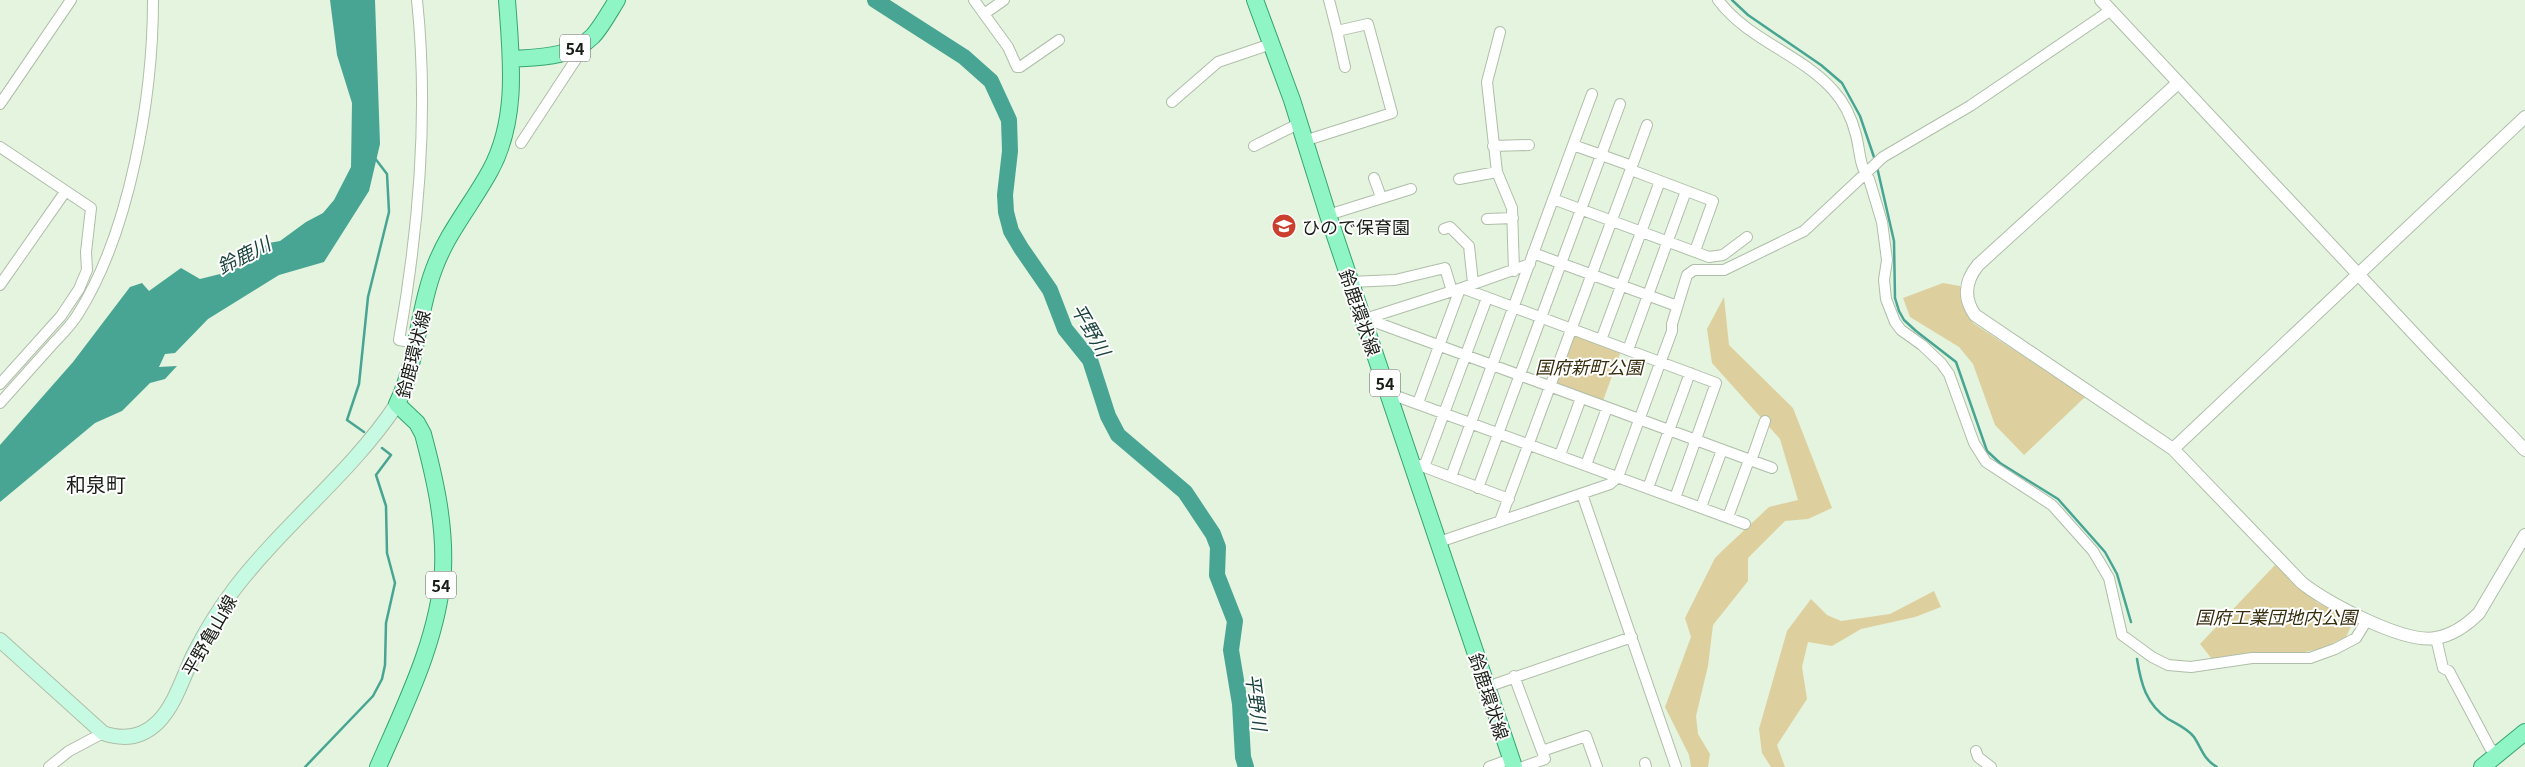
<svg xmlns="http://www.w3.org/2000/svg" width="2525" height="767" viewBox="0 0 2525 767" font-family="Georgia,'Noto Sans JP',serif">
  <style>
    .green { fill: #ded09e }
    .water { fill: #48a594 }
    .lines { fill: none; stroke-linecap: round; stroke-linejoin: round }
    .stream { stroke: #48a594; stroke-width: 2.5 }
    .river { stroke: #48a594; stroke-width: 16 }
    .minor-casing { stroke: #afbea9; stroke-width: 12 }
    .tertiary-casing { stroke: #afbea9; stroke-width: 14 }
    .secondary-casing { stroke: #afbea9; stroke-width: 16 }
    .primary-casing { stroke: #36a56f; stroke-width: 18 }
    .minor { stroke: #fff; stroke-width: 10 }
    .tertiary { stroke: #fff; stroke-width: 12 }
    .secondary { stroke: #c7fae2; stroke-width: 14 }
    .primary { stroke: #8ff5c5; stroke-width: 16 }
    .labels { text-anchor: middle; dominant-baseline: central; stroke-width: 4; stroke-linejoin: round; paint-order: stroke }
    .shield { fill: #fff; stroke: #5e625d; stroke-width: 1 }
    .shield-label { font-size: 16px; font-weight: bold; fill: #191e17 }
    .poi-label { font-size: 18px; fill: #191e17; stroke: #fff; text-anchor: start }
    .street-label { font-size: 18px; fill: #191e17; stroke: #fff }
    .park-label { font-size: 18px; font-style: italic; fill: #362d0d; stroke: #fff }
    .water-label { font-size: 19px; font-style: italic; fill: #18423a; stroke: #fff }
    .quarter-label { font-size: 20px; fill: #191e17; stroke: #fff }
  </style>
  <rect width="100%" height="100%" fill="#e4f4de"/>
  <path class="green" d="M1943,283L1960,286L1963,307L1973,323L2085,397L2024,455L1995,425L1973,364L1959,347L1910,317L1903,298Z
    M1724,297L1729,345L1793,408L1832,508L1808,519L1785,521L1748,558V581L1713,625L1708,666L1696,716L1698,734L1710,754L1708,767H1691L1689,755L1665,707L1691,637L1685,618L1715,558L1722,551L1769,507L1798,500L1780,439L1712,363L1707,329Z
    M1578,334L1621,351L1603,401L1559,385L1557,381L1574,335Z
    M2275,565L2318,603L2354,620L2346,637L2320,649L2304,652L2241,654L2212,659L2200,644Z
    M1934,591L1941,607L1915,617L1861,629L1832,646L1808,642L1802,667L1807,699L1777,745L1785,767H1771L1762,753L1759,729L1787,631L1811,599L1827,615L1841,621L1890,614Z"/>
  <path class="water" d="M330,0H375L380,144L369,191L324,262L279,275L208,319L175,353L165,354L159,367L177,366L165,379L150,383L122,411L95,423L0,502V445L73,362L130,287L142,283L149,291L181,268L200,279L224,273L269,243L280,241L306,222L323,213L334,200L351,167L352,103L337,55Z"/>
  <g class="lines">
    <path class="stream" d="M1732,0L1748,15L1821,65L1842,83L1860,116L1875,160
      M1877,167L1894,241L1895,298L1899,311L1904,320L1916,331L1956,362L1987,451L2000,463L2058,499L2105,552L2117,574L2131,622
      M364,432L347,420L359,384L368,297L389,212L387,174L374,157
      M2137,659C2141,684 2146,704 2168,719C2177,724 2188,729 2194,737C2202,749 2203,759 2217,767
      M305,767L373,696L382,679L385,665L386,623L395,583L387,553L386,506L376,475L391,455L382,448"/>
    <path class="river" d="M875,0L964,57L991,81L1009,120L1010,151L1005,195L1006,212L1011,231L1021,248L1050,290L1065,329L1090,360L1108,416L1118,435L1185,492L1213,534L1218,547L1217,575L1235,621L1231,650L1240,704L1243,757L1246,767"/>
    <defs>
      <path id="minor" d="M974,0L984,14L1004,0
        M1718,0C1748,40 1801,54 1833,90C1844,102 1852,119 1856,135C1860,149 1859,166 1869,179L1882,222L1887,260L1884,280L1886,299L1895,322L1901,330L1922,345L1941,363L1949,374L1974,443L1986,462L2052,505L2093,551L2109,578L2122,635L2152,657L2168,665L2191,667L2252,658H2310L2335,649L2356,638L2367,620
        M984,14L1008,47L1017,67H1020L1059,40
        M1337,31L1345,67
        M1500,32L1487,82L1497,172L1512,208L1514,271
        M1172,102L1218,62L1271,44
        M0,104L71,0
        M1304,141L1392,113L1368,24L1337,31L1329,0
        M521,143L580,53L583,45
        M1573,145L1592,94
        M1254,146L1298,124
        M1493,146L1529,145
        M0,147L91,208L86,252L87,270L79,289L61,316L0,384
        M1632,166L1647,125
        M1631,170L1713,201L1695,251
        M1374,178L1381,197
        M1459,179L1497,172
        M1553,199L1709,257L1723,255L1747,237
        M1328,215L1411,189
        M1487,219L1513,218
        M1444,229L1450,227L1469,246L1473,283
        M1533,253L1677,306
        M1351,282L1395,280L1445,268L1452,291
        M0,285L65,192
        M1462,288L1716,383L1675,498
        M1365,319L1462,288L1530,264
        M1367,319L1772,468
        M1601,340L1660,181
        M416,343L399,340C419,228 429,113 417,0
        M1628,350L1686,191
        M1388,393L1745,524
        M0,403C17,384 34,365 51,346C60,336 71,326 78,314C130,232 153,96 153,0
        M1418,403L1460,289
        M1560,455L1581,398
        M1751,461L1765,421
        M1419,465L1509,499
        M1586,465L1607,408
        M1424,467L1487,298
        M1451,477L1573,145L1632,166L1500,521
        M1478,488L1620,104
        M1648,488L1690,373
        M1582,494L1676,767
        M1701,507L1722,450
        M1728,517L1749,460
        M1439,542L1610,484L1618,477L1672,331V324L1687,275L1694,270H1724L1804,231L1883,157L1970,106L2111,10
        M2436,638L2443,668L2449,671L2490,748L2497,753
        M1514,676L1545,759L1523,767
        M1487,687L1632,637
        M1542,751L1586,736L1597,767
        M1976,751L1978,757L1991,767
        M1645,763L1646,767
        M49,767L69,751L103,733
        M1489,767L1511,759"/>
      <path id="tertiary" d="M2101,0L2432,353L2525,450
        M2178,83L1978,265C1965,281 1963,298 1975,315L2173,449L2302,583C2328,603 2404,644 2436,638C2453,635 2467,625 2479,613L2525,535
        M2173,449L2525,117"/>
      <path id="secondary" d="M0,640L103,733C123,740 142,738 158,722C175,705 183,677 193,656C205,632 219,609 235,588C285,523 352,472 397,404"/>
      <path id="primary" d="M1255,0L1292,100L1328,215L1514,767
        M511,59C539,57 571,58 593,36C602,26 610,11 617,0
        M378,767C405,705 439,638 443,569C445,523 435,479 423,434L417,423L397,404C418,361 417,313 434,269C447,233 472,204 490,171C519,118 511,57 507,0
        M2482,767L2525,732"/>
    </defs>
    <use href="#minor" class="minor-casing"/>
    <use href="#tertiary" class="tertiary-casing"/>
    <use href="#secondary" class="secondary-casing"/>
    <use href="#primary" class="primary-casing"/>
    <use href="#minor" class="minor"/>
    <use href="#tertiary" class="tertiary"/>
    <use href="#secondary" class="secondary"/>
    <use href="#primary" class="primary"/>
  </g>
  <defs>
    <symbol id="school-disc" viewBox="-11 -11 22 22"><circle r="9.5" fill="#cb3f2f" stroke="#fff"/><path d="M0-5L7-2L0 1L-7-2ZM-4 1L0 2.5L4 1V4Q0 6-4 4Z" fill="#fff"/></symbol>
  </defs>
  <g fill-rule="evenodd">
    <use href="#school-disc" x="1270" y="212" width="28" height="28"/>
  </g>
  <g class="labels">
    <g class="shield">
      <rect x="560" y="34.5" width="30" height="27" rx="4"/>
      <rect x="1370" y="369.5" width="30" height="27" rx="4"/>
      <rect x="426" y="571.5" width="30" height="27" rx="4"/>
    </g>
    <g class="shield-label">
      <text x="575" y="48">54</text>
      <text x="1385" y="383">54</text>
      <text x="441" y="585">54</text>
    </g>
    <g class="poi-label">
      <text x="1302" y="226">ひので保育園</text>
    </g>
    <g class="street-label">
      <text transform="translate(1361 312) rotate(71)">鈴鹿環状線</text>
      <text transform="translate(412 354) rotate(-76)">鈴鹿環状線</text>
      <text transform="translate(208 635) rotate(-60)">平野亀山線</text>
      <text transform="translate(1490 696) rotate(72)">鈴鹿環状線</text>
    </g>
    <g class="park-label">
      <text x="1589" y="366">国府新町公園</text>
      <text x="2276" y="616">国府工業団地内公園</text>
    </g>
    <g class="water-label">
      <text transform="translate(243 254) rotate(-27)">鈴鹿川</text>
      <text transform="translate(1092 329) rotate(60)">平野川</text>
      <text transform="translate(1258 702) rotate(83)">平野川</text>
    </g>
    <g class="quarter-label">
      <text x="96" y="483">和泉町</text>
    </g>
  </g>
</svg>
